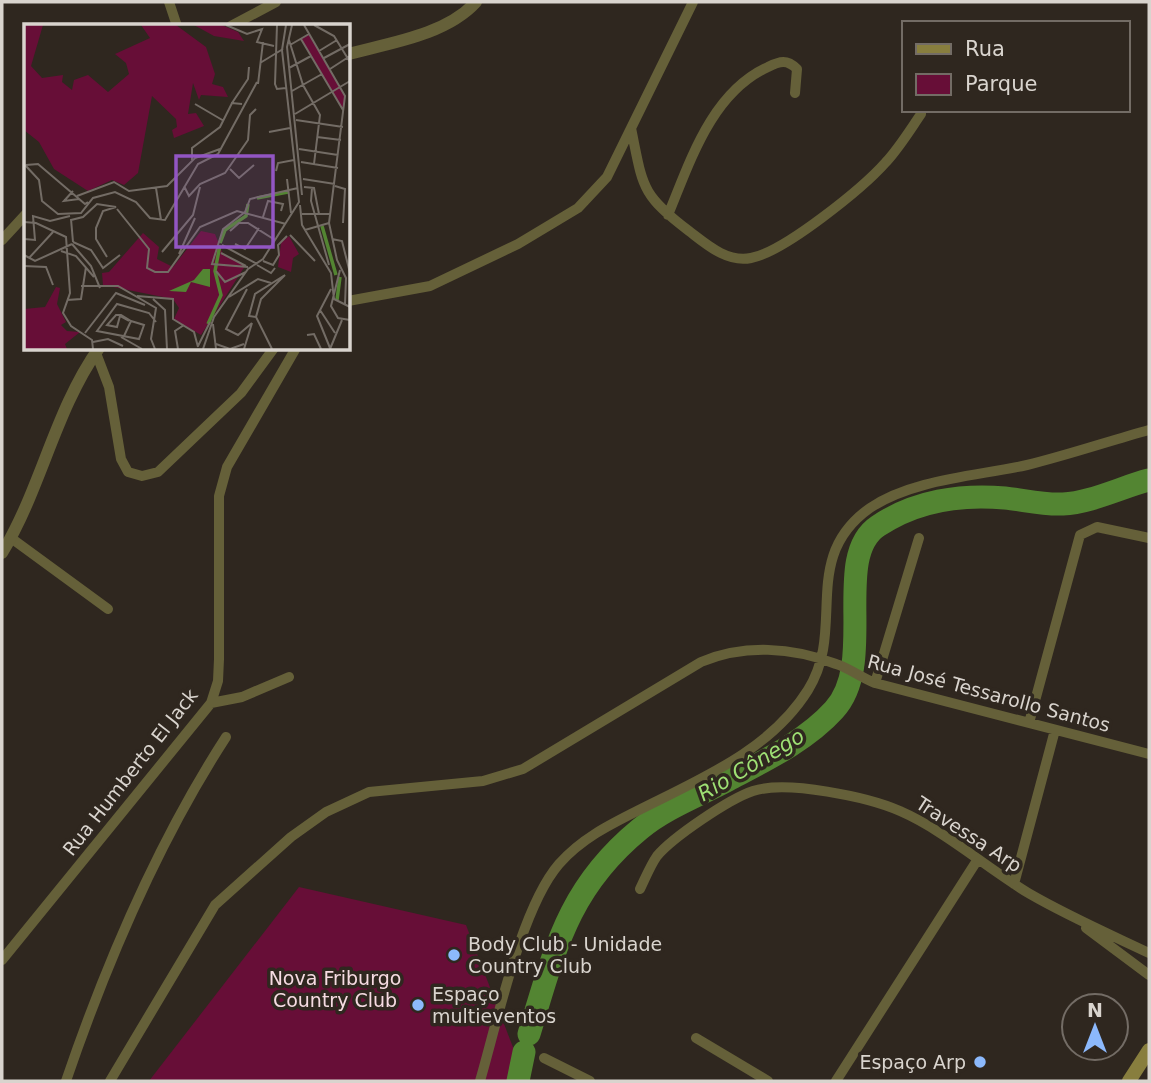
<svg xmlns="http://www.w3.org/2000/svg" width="1151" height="1083" viewBox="0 0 1151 1083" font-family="'DejaVu Sans',sans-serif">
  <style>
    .green { fill: #670e37 }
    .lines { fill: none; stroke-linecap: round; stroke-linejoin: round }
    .river { stroke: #538532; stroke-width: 23 }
    .minor { stroke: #656039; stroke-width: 10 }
    .tertiary { stroke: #656039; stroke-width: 12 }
    .secondary { stroke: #887e3e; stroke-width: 14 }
    .poi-dot { fill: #8cb9fc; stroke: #2f271f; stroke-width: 2.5 }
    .labels { text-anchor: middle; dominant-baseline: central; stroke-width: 7; stroke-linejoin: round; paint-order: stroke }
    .street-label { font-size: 19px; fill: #d9d4ce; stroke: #2f271f }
    .poi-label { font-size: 19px; fill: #d9d4ce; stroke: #2f271f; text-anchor: start }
    .park-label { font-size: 19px; fill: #f6dbe2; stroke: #2f271f }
    .water-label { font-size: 21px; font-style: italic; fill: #9ee074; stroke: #2f271f }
    .inset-river { fill: none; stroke: #538532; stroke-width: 3.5 }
    .inset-road { fill: none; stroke: #736c65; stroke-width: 2 }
    .view { fill: #9256c3; fill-opacity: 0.15; stroke: #9256c3; stroke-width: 3.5 }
    .inset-edge { fill: none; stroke: #d9d4ce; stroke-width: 3.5 }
  </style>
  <rect width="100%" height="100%" fill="#2f271f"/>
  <path class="green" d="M299,887L466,925L526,1081H149Z"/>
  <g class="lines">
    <path class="river" d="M529,1034C555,949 568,888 640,829C665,808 700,795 728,780C764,761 806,741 834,710C878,663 831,557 878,526C915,501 961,494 1005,498C1024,500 1043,505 1063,504C1090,503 1122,487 1149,480
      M518,1081L524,1052"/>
    <path class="minor" d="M169,2L177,26
      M231,26L276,2
      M631,128C643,186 640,194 689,231C706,244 727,263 751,258C784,252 863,188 886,162C899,148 910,130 921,114
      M668,215C690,162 711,93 768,67C780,61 787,59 797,69L795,93
      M2,240L26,214
      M348,301L430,286L518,244L578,208L607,177L693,2
      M96,353L109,387L121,459L128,472L142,476L158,472L241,393L274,348
      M11,538L108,609
      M875,683L919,538
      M211,703L242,697L289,677
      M1029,723L1080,535L1097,527L1149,538
      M1014,884L1055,730
      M640,889C645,879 650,866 657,856C673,837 729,799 753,791C787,780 868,797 900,811C944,830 988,869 1030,894C1068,916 1109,934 1149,953
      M1086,928L1149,975
      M2,960L211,703L218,681L219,659V496L227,467L296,348
      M696,1038L768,1081
      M544,1058L590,1081
      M66,1081C106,964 158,842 226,737
      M110,1081L215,905L291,837L326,812L369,792L483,781L523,769L701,662C744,644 792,647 836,664C849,668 862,678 875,683L1149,754
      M480,1081C497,1023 521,908 559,864C581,839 609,825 637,811C698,780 770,751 808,690C847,628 799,558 870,508C913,479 978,476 1027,465C1068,455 1109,441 1149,430
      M836,1081L978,859"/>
    <path class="tertiary" d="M348,54C390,43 446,35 476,2
      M2,553C41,489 55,410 99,348"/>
    <path class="secondary" d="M1129,1081L1149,1050"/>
  </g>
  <g class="poi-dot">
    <circle cx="454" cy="955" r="7"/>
    <circle cx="418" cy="1005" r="7"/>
    <circle cx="980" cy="1062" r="7"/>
  </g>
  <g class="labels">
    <g class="street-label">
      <text transform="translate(989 693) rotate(15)">Rua José Tessarollo Santos</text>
      <text transform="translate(130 772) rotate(-52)">Rua Humberto El Jack</text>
      <text transform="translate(969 834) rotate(33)">Travessa Arp</text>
    </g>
    <g class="poi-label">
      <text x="468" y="944">Body Club - Unidade<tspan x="468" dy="22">Country Club</tspan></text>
      <text x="432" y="994">Espaço<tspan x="432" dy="22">multieventos</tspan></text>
      <text x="966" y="1062" text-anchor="end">Espaço Arp</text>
    </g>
    <g class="park-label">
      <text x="335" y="978">Nova Friburgo<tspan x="335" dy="22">Country Club</tspan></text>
    </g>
    <g class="water-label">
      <text transform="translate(751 765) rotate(-31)">Rio Cônego</text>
    </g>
  </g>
  <g transform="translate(24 24)">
    <rect width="326" height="326" fill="#2f271f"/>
    <path d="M0,1H19L7,42L18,54L39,51L38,58L48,66L50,56L64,51L84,68L105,50L102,39L91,30L126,14L117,1H152L182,23L191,50L188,60L199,63L204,73L177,71L175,76L169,59L164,90L172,89L180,102L150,114L148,106L153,103L152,95L128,72L114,149L100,161L88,156L64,167L30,145L15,118L0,106ZM170,1H198L214,8L220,17L190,12ZM285,10L320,69V88L277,15ZM177,207L191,210L199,230L221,242L177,311L150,295L155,284L149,275L79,261L78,249L85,248L119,209L135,223L133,235L149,243ZM265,212L275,230L269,234L267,248L254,243L257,219ZM32,263L36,264L33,280L42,298L37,301L43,307L56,308L41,320L43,325H0V285L21,283Z" fill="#670e37"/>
    <path d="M179,245H186V263L167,258L162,268L145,267L170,256Z" fill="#538532"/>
    <path class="inset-river" d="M233,174L264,168M298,202L312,251M196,219L201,206L222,192L224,180M313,276L316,253M184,300L197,271L191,247L196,221"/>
    <path class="inset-road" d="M202,1L223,10L238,5L233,18L250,22M253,1L251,60L253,65L262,64M268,1L263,23L278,171M280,1L321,72L305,199L313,236L322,254L321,280M290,1L310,12L326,38M277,15L319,86M265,16L279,61L296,91L290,140M266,21L285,10M295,27L313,16M300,34L326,20M236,39L259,25M265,44L287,32M306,45L326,32M234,60L239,18M268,67L298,50M208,79L224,55L225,43M171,80L200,97M271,90L326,57M272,96L319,103M245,108L266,104M293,113L317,116M275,125L314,131M168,136V124L196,103L208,79L218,80M277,138L314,144M1,141L15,156L18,177L34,190L57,189L69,174L91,168L112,178L126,194L141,196L174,140L194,130L233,58M2,141L14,140L61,180L64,178M206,145L215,154L230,141M252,147L254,139L270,136M263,155L267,189M279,155L311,160M160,162L165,172L176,160L201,149L224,116L226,91L232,85M311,162L321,165L319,199M280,163L290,164L295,190M132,164L137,196M288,164L287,177L305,241M49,167L40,177L55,175M53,172L90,158L105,167L143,162L171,134L196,125M276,181L278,201L307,249L310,275L326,283M93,185L125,225L123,244L131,248H144L176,203L213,187L262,200M221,188L199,205L188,240L224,243M221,188L226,175L274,164M278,190H307M239,193L244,177L259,180L257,187M47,195L49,218M47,196L59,193L73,180L92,183L79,187L72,204V215L83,233M0,198L12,199L42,213L46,269L39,289L47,302L68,316L69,325M281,206L305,199M206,207L215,199H224L251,216M266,211L291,237M0,215L11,216L9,192L26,197L46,192M308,215L318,217L326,249M49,218L67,226L79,244L96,231M48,220L67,242L76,264M211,220L221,225L235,204M198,221L233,240M37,227L52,232L70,253M138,228L169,191L176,163M197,229L222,242M155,230L171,194M0,231L11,237L48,220M5,234L29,208M239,237L249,241L255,231L254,221L263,212M233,241L247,249L251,244M0,242L22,243L29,261M316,246L307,282L314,294L326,296M192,247L201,258L222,248M57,262H94L132,284L127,315L131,325M223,265L202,305L214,311L228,299M113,272L149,275V295L170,308L174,323M205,273L234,255L247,259M129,275L141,286L143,325M43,276L57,275L62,243M296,286L311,309M232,293L225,292L231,270L261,251L237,275L232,293L248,325M105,297L96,292L93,303L83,301L92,291H97L107,297M189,300L192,325M61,309L92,269L121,281M283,311L290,310L297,325M100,312L107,297L120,301L115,315L73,307L93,280L125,289L132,298M97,313L118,325M69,318L84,315L99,322M192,320L206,325L220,320M174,322L186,298M306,324L293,292L307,265M154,325L151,307L160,301M179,325L190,293L224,245L239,235L275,178L258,26L262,1M220,325L228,299M306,325L318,296"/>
    <path class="view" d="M152,132H249V223H152Z"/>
    <rect width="326" height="326" class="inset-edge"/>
  </g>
  <rect width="1151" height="1083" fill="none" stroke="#d9d4ce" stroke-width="7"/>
  <rect x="902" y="21" width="228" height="91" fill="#2f271f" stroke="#736c65" stroke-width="2"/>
  <rect x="916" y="44" width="35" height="10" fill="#887e3e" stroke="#736c65" stroke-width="2"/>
  <text x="965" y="56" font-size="21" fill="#d9d4ce">Rua</text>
  <rect x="916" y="74" width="35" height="21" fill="#670e37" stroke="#736c65" stroke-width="2"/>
  <text x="965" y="91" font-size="21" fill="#d9d4ce">Parque</text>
  <g transform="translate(1095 1027)"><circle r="33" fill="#2f271f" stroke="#736c65" stroke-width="2"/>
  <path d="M0-5L12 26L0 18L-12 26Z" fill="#8cb9fc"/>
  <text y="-10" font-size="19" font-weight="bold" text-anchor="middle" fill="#d9d4ce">N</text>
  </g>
</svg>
